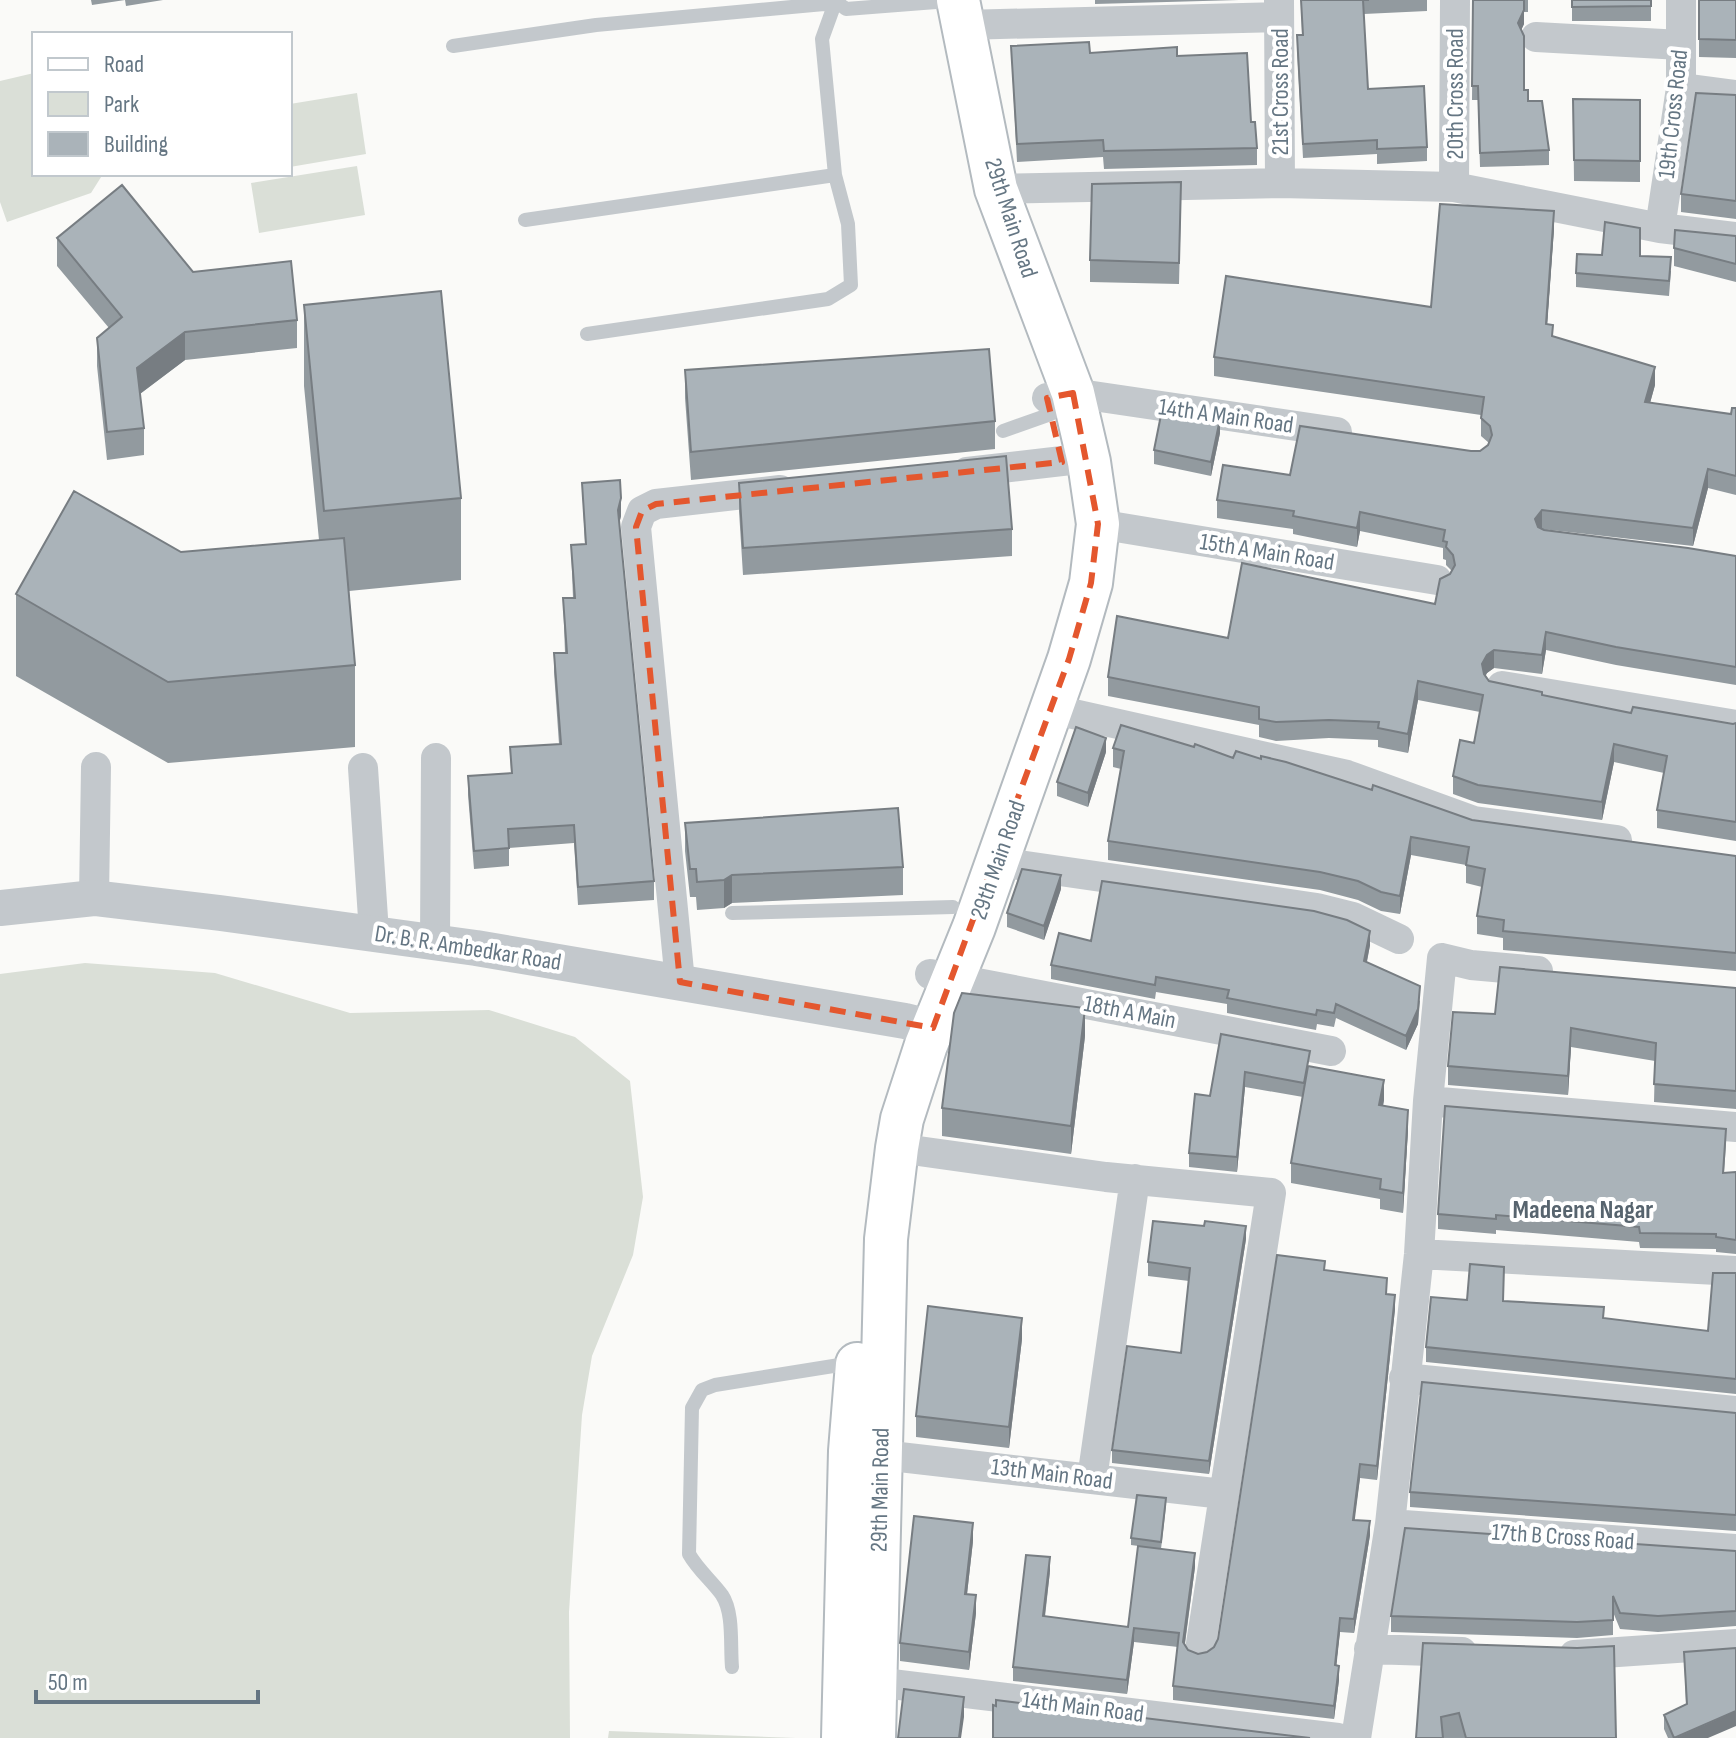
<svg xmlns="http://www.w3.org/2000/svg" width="1736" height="1738" viewBox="0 0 1736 1738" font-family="'Sofia Sans Condensed',sans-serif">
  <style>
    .green { fill: #dadfd7 }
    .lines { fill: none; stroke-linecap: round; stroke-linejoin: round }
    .secondary-casing { stroke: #b3babf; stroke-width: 46 }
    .service { stroke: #c3c8cc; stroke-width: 14 }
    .minor { stroke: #c3c8cc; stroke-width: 30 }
    .tertiary { stroke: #c3c8cc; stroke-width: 36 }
    .secondary { stroke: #fff; stroke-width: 42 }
    .wall { fill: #929a9f }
    .shaded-wall { fill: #777d82 }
    .building { fill: #aab3b9; stroke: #777d82; stroke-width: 2 }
    .marked { fill: none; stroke: #e4572e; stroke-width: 6; stroke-dasharray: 16 10; stroke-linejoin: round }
    .labels { text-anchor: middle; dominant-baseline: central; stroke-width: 8; stroke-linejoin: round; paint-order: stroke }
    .street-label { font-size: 24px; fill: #657683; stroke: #fff }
    .neighbourhood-label { font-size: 26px; font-weight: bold; fill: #57646e; stroke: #fff }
  </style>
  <rect width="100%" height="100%" fill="#fafaf8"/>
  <path class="green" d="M34,73V174H103L91,193L7,222L0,202V81Z
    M357,93L366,154L290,167V104Z
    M357,166L365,215L259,233L251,183Z
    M85,963L215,973L350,1013L489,1010L575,1037L630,1081L643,1197L633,1255L592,1356L582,1415L569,1612L570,1738H0V974Z
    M609,1731L796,1738H608Z"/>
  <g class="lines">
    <defs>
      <path id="secondary" d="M843,1738L850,1451L857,1364
        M874,1738L886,1239L897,1148L902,1119L926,1045L974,927L1069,659L1091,583L1098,524L1089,462L1073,393L996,189L958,0"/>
    </defs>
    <use href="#secondary" class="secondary-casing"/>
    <path class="service" d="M834,0L846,9L936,2
      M453,46L596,25L835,3L822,39L835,175L848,224L851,285L828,299L587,334
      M525,220L835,175
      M1003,431L1051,414
      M732,913L953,907
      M732,1667C730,1646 734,1613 722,1595C712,1581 698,1570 689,1554L692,1408L702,1390L715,1385L852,1363"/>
    <path class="minor" d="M1279,0L1280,183
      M963,25L1279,17
      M1536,37L1681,45
      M1681,88L1736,95
      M1454,187L1455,0
      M996,189L1280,183L1454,187L1660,228L1736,237
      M1660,228L1681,88V0
      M1047,398L1073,393L1337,432
      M967,472L1088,458
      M1098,524L1437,580
      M1502,686L1736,725
      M1051,709L1347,775L1474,821L1617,840
      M363,768L374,933
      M998,862L1317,908L1353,917L1399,939
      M94,898L96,767
      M435,942L436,758
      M930,974L1331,1051
      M680,982L636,527L642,511L656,504L780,490
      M1428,1101L1736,1127
      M897,1148L1106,1177L1271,1193L1200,1650
      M1419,1254L1736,1271
      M1404,1378L1736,1411
      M882,1455L1223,1494
      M1092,1479L1135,1179
      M1390,1524L1736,1549
      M1369,1649L1462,1652
      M1574,1655L1736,1644
      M875,1682L1338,1738
      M1356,1738L1390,1524L1419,1254L1428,1101L1442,958L1471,965L1538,971"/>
    <path class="tertiary" d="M0,908L94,898L220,913L476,948L905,1021L933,1028"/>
    <use href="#secondary" class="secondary"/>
  </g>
  <path class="wall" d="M91,0H163L126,6L125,0L92,5Z
    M1095,0H1239L1095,4Z
    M1301,0H1427V11L1364,14L1368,89L1427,147V161L1377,164V154L1303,158L1297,49V35H1302Z
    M1473,0H1528V12H1524V24L1521,30L1524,90L1549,150V165L1480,167L1478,100H1472Z
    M1572,0H1651V21H1572Z
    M1699,0H1736V58L1699,57Z
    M1011,46L1090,53L1177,56L1251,122L1257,148V165L1104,169L1103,157L1017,162Z
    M1736,95V219L1681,212V194Z
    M1573,99L1640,100V182L1574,181Z
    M1181,203L1179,284L1090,282V260Z
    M1554,229L1547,324L1553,336L1655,385L1650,403L1731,414L1736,408V495L1708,488L1693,546L1542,529L1736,556V685L1616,665L1546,650L1542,674L1494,668L1487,673L1485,676L1489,681L1542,695L1631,713L1733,724L1736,723V841L1657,828V810L1664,773L1614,762L1602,820L1478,803L1453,794V776L1474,743L1480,712L1418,700L1408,753L1378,747V740L1329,738L1276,741L1259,737V725L1108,696V677L1228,638L1435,604L1452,571L1446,565V560L1443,559V548L1360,531L1357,547L1293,534V529L1217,518V500L1290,475L1480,451L1488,445L1489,443L1481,436V415L1214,376V357L1431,307Z
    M1736,236V282L1674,266V248Z
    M57,238L193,272L297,320V348L185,360L140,394L144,428V455L107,460L97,366V338L109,328L57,266Z
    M1640,256L1671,271L1669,296L1576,287V273Z
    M304,305L461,498V580L349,591L355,665V747L168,763L16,676V594L181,552L319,540L304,386Z
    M685,370L995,421V449L691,480L685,398Z
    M1220,433L1211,476L1154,464V450Z
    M582,483L621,516L619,523L654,881V900L578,905L574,843L509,848V866L474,869L468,795V776L511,773L510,747L559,744L554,672V653H565L563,598H573L571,545L585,544Z
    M739,483L1012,529V556L743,575L739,511Z
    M1113,748L1261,759L1372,790L1472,820L1736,856V971L1503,950V938L1477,934V916L1482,887L1466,883V865L1411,855L1400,914L1381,911L1358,900L1320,890L1108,860V841L1121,769L1113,767Z
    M1106,752L1088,807L1057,796V782Z
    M685,823L903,867V895L732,903L724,908L697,910L696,897H690L685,851Z
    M1061,889L1044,940L1007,927V913Z
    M1091,941L1370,945L1367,962L1420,1001L1418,1024L1406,1050L1336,1018L1334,1027L1317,1024L1316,1030L1227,1013V1004L1156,992L1155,999L1051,979V965Z
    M1736,988V1109L1654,1102L1655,1061L1571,1047L1568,1095L1448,1085V1066L1495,1014Z
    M1221,1034L1309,1067L1384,1100L1383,1106L1408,1130L1403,1213L1380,1209V1199L1291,1183V1163L1303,1097L1245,1087L1237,1172L1189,1167V1153L1210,1096Z
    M1085,1036L1071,1154L942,1136V1108Z
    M1726,1144L1724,1173L1736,1172V1254L1716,1252V1249L1640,1248L1639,1242L1496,1230V1234L1438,1229V1214Z
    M1246,1239L1209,1474L1112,1463V1450L1181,1353L1189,1281L1148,1276V1262Z
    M1325,1270L1387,1294L1395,1309L1377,1480L1360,1478L1354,1520L1370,1535L1354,1633L1340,1632L1336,1665L1339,1680L1334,1719L1173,1700V1686L1178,1647L1134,1642L1127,1694L1013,1681V1667L1050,1571L1045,1617L1128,1627L1195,1567L1185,1644L1188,1650L1198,1654L1207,1652L1214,1647L1218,1639Z
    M1736,1273V1394L1426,1362V1347L1467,1300L1503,1301L1604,1318L1708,1331Z
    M1022,1339L1009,1448L916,1437V1416Z
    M1736,1413V1531L1410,1507V1492Z
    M1166,1506L1161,1549L1131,1545V1538Z
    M973,1541L967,1594L976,1613L969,1670L900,1661V1643Z
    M1736,1551V1626L1658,1632L1620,1629L1613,1612V1635L1577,1638L1391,1632V1616Z
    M1423,1643L1616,1738H1416Z
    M1684,1652L1708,1738H1668L1664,1729V1715L1686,1705Z"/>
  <path class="shaded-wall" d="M1524,10V24L1518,37V23Z
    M1554,211V229L1546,342V324Z
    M185,332V360L137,396V368Z
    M1655,367V385L1645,421V402Z
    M1220,419V433L1211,476V462Z
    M1708,469V488L1693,546V528Z
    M621,498V516L618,529V510Z
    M1542,510V529L1535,538V519Z
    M1360,512V531L1357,547V528Z
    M1546,632V650L1542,674V655Z
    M1494,650V668L1487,673L1482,683V664L1487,655Z
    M1418,681V700L1408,753V734Z
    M1106,738V752L1088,807V793Z
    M1614,744V762L1602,820V802Z
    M1411,837V855L1400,914V896Z
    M732,875V903L724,908V880Z
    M1061,875V889L1044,940V926Z
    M1370,931V945L1364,975V961Z
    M1420,986L1418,1024L1406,1050V1036Z
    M1085,1008V1036L1071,1154V1126Z
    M1571,1028V1047L1568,1095V1076Z
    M1245,1072V1087L1237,1172V1157Z
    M1384,1080V1100L1379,1125V1105Z
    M1408,1110V1130L1403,1213V1193Z
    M1246,1226V1239L1209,1474V1461Z
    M1395,1295V1309L1377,1480V1466Z
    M1022,1318V1339L1009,1448V1427Z
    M1360,1464V1478L1353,1534V1520Z
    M1370,1521V1535L1354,1633V1619Z
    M973,1523V1541L965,1612V1594Z
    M1195,1553V1567L1183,1656V1642Z
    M1050,1557V1571L1043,1630V1616Z
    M976,1595V1613L969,1670V1652Z
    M1340,1618V1632L1335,1679V1665Z
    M1134,1628V1642L1127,1694V1680Z
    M1339,1666V1680L1334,1719V1706Z
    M964,1697V1717L961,1738H959Z
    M1736,1711V1726L1708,1738H1676Z"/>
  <path class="building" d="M1301,0H1369H1363L1368,89L1424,86L1427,147L1377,149V140L1303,144L1297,35H1303Z
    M1473,0H1524V10L1518,23L1524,36V90H1528V101H1542L1549,150L1480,153L1478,86H1472Z
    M1572,0H1651V6L1572,7Z
    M1699,0H1736V40L1699,39Z
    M1089,42L1090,53L1177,47V56L1247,53L1251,122H1255L1257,148L1104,151L1103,140L1017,144L1011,46Z
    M1696,93L1736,95V201L1681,194Z
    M1573,99L1640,100V161L1574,160Z
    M1181,182L1179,263L1090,260L1092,184Z
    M122,185L193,272L291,261L297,320L185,332L137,368L144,428L107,432L97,338L122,317L57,238Z
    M1440,204L1554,211L1546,324L1553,325L1552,336L1655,367L1645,402L1731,414L1732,408H1736V476L1708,469L1693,528L1542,510L1535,519L1538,527L1544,530L1688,548L1736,556V667L1616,647L1546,632L1542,655L1494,650L1487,655L1482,664L1484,674L1489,681L1542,692V695L1631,713L1633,707L1733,724L1736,723V822L1657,810L1667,756L1614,744L1602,802L1478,785L1453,776L1460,740L1474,743L1483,695L1418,681L1408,734L1378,728L1379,722L1329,720L1276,722L1259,719V707L1108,677L1117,616L1228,638L1242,563L1435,604L1440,579L1450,574L1455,565L1453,555L1446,547L1447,542L1443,541L1445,530L1360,512L1357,528L1293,516L1294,511L1217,500L1223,465L1290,475L1300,426L1471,451H1480L1488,445L1492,435L1490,426L1481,418L1484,397L1214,357L1226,276L1431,307Z
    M1605,222L1640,228V256L1671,257L1669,281L1576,273L1577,254L1602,255Z
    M1675,230L1736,236V264L1674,248Z
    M441,291L461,498L324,511L304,305Z
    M989,349L995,421L691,452L685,370Z
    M1162,410L1220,419L1211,462L1154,450Z
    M1006,456L1012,529L743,548L739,483Z
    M620,480L621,498L618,510L654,881L578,887L574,825L508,829L509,848L474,851L468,776L512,773L510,747L561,744L554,653H567L563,598H575L571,545L586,544L582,483Z
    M74,491L181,552L344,538L355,665L168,682L16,594Z
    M1121,725L1194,747L1195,744L1233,758L1236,751L1261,759V756L1286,762L1372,790L1373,785L1472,820L1736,856V953L1503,931L1504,920L1477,916L1485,869L1466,865L1469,847L1411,837L1400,896L1381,892L1358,881L1320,872L1108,841L1124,751L1113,748Z
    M1076,727L1106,738L1088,793L1057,782Z
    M898,808L903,867L732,875L724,880L697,882L696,869H690L685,823Z
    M1022,869L1061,875L1044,926L1007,913Z
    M1102,881L1314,911L1347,920L1370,931L1364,961L1420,986L1418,1009L1406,1036L1336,1004L1334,1013L1317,1010L1316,1015L1227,998L1229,990L1156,977L1155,985L1051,965L1059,933L1091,941Z
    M1500,967L1736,988V1091L1654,1084L1656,1043L1571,1028L1568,1076L1448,1066L1453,1012L1495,1014Z
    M962,993L1085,1008L1071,1126L942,1108L954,1013Z
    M1221,1034L1310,1051L1304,1083L1245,1072L1237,1157L1189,1153L1195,1094L1210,1096Z
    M1308,1066L1384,1080L1379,1105L1408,1110L1403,1193L1380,1189L1381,1179L1291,1163Z
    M1445,1106L1726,1129L1723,1173L1736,1172V1240L1716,1237V1234L1640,1233L1639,1227L1496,1215V1219L1438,1214Z
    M1153,1221L1204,1226L1205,1221L1246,1226L1209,1461L1112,1450L1127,1346L1181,1353L1190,1268L1148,1262Z
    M1277,1255L1325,1261L1324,1270L1387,1278L1386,1294L1395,1295L1377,1466L1360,1464L1353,1520L1370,1521L1354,1619L1340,1618L1335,1665L1339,1666L1334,1706L1173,1686L1179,1633L1134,1628L1127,1680L1013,1667L1026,1555L1050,1557L1043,1616L1128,1627L1138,1546L1195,1553L1183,1642L1188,1650L1198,1654L1207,1652L1214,1647L1218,1639Z
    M1470,1264L1504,1267L1503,1301L1604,1307L1603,1318L1708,1331L1713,1273H1736V1379L1426,1347L1431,1297L1467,1300Z
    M928,1306L1022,1318L1009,1427L916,1416Z
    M1422,1382L1736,1413V1515L1410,1492Z
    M1137,1495L1166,1498L1161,1542L1131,1538Z
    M914,1516L973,1523L965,1594L976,1595L969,1652L900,1643Z
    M1405,1528L1736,1551V1611L1658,1616L1620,1613L1613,1596V1620L1577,1622L1391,1616Z
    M1423,1643L1577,1648L1614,1646L1616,1738H1466L1459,1713L1441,1717L1443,1738H1416Z
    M1736,1648V1711L1674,1738L1664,1715L1687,1704L1684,1652Z
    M904,1689L964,1697L959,1738H898Z
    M996,1700L1310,1738H993V1705L996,1706Z"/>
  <path class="marked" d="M1073,393L1098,524L1091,583L1069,659L933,1028L680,982L636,527L642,511L656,504L1062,462L1047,398Z"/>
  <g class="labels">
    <g class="street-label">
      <text transform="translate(1280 92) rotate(-90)">21st Cross Road</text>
      <text transform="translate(1455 94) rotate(-90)">20th Cross Road</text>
      <text transform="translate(1673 114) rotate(-84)">19th Cross Road</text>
      <text transform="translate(1011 218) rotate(72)">29th Main Road</text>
      <text transform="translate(1226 416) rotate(8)">14th A Main Road</text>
      <text transform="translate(1267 552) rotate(9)">15th A Main Road</text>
      <text transform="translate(998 860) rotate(-71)">29th Main Road</text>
      <text transform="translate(468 948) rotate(9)">Dr. B. R. Ambedkar Road</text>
      <text transform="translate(1130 1012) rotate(11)">18th A Main</text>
      <text transform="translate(1052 1474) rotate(7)">13th Main Road</text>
      <text transform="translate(880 1490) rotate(-89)">29th Main Road</text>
      <text transform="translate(1563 1537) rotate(4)">17th B Cross Road</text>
      <text transform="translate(1083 1707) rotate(7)">14th Main Road</text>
    </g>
    <g class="neighbourhood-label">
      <text x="1583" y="1210">Madeena Nagar</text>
    </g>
  </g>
  <rect x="32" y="32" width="260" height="144" fill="#ffffff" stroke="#c1c8cd" stroke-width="2"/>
  <rect x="48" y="58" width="40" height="12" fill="#ffffff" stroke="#c1c8cd" stroke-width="2"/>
  <text x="104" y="72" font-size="24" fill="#657683">Road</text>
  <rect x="48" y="92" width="40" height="24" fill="#dadfd7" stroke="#c1c8cd" stroke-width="2"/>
  <text x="104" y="112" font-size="24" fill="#657683">Park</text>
  <rect x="48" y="132" width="40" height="24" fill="#aab3b9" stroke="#c1c8cd" stroke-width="2"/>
  <text x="104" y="152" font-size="24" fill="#657683">Building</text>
  <path d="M36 1690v12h222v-12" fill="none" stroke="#657683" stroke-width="4"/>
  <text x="48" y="1690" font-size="24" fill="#657683" stroke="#ffffff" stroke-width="6" paint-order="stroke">50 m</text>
</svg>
